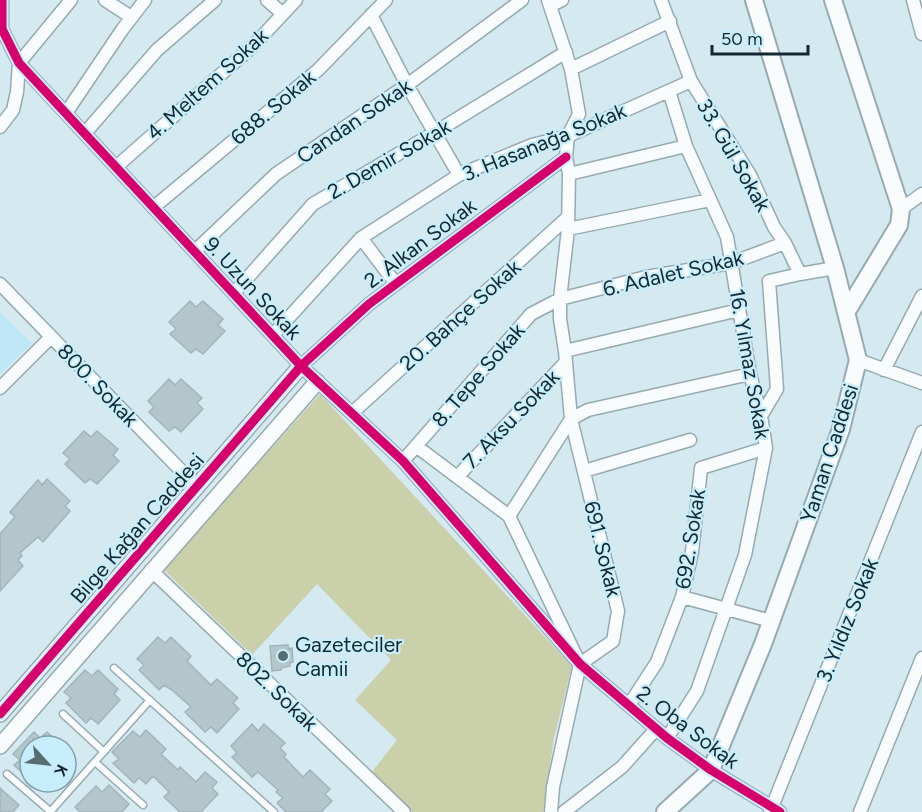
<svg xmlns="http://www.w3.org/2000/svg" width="922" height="812" viewBox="0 0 922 812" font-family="Figtree,sans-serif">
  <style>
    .built { fill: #bfe7f8 }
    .green { fill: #c9d0aa }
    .building { fill: #b3c6cb; stroke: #a2b5ba; stroke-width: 1.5 }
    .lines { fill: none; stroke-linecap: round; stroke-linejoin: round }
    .service-casing { stroke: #97a9b1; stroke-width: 9 }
    .minor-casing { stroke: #97a9b1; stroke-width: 15 }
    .tertiary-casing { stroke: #97a9b1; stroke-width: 18 }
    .secondary-casing { stroke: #97a9b1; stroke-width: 20 }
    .service { stroke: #f9fcfd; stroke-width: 6 }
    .minor { stroke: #f9fcfd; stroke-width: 12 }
    .tertiary { stroke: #f9fcfd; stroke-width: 15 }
    .secondary { stroke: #f9fcfd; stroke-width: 16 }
    .cycleway-casing { stroke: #c8eefe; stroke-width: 13 }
    .cycleway { stroke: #d6006c; stroke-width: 9 }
    .poi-dot { fill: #586c73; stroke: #c8eefe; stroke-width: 2 }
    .labels { text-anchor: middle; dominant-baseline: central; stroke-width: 4.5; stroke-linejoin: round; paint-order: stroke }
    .street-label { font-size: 21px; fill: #15282f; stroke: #c8eefe }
    .poi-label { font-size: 21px; fill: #15282f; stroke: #c8eefe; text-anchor: start }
  </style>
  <rect width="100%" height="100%" fill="#d5e9f1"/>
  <path class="built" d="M0,312L32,343L0,374Z"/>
  <path class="green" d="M320,394L572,666L554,738L543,812H413L371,773L397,740L355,700L391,660L317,584L252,655L163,569Z"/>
  <path class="building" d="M190,301L196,307L203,301L223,319L218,325L225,331L203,354L196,349L191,353L170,334L176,329L169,322Z
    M169,379L175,385L181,379L202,398L197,403L203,409L181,432L175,427L169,431L149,412L154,407L148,401Z
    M84,431L91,437L97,431L118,449L113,455L119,461L97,484L90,479L85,483L65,464L70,459L63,453Z
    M47,479L70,501L65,506L70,511L43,542L38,537L20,553L22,556L18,560L23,566L0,591V534L15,517L10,512L38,480L42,485Z
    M158,637L165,643L171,637L191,656L187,661L211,685L217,679L238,698L233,703L239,709L217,733L211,727L205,732L185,712L191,707L172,690L164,685L159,690L139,670L144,665L137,659Z
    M288,645L289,649L292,648L293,662L290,663V666L281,668V670L272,671L270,646Z
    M85,670L92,676L98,670L118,689L114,694L120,700L98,724L91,718L86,723L66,703L71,698L64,692Z
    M252,724L258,731L264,724L285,743L280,748L286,754L284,757L303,777L310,770L330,789L325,794L332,801L321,812H286L277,803L283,798L276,792L278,790L258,772L252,777L232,757L237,753L231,746Z
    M146,730L166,749L161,754L178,770L180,767L196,782L205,772L217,782L212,788L218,794L201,812H180L164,797L169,792L153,776L146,784L139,778L134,783L113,763L119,759L112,752L133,731L140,737Z
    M34,732L40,738L47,732L62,746H30V780L14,765L20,760L13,754Z
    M109,785L129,804L122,812H80L75,807L96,786L102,792Z
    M0,788L19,805L13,812H0Z"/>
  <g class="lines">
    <defs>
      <path id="service" d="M114,668L274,812
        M63,714L104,752
        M95,762L143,805
        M7,774L51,812
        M50,812L150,700"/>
      <path id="minor" d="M2,0V29L19,63L301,366L403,461L580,664L667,738L711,770L780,812
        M105,0L131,17
        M267,0L283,14
        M661,0L691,81L750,175L774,227L785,243L800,274L835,268
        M913,0L922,34
        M550,6L562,0
        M371,15L407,85L459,175
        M571,69L670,21
        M66,113L122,30L145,0
        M0,127L13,110L17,92L19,63L71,0
        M85,133L157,50L215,0
        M116,167L254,45L296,0
        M569,174L686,146
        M154,207L318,70L386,0
        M901,209L922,194
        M568,229L710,200
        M361,238L396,284
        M195,251L276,174L407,85L522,0
        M0,284L196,486
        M234,293L313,204L434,133L566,52
        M273,335L361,238L459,175L532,145L568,136L691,81
        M565,351L739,310
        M858,360L922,383
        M301,366L369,304L566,157
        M884,370L922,296
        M0,388L51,337
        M352,413L568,217
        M761,416L777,389L769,281L800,274
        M416,446L509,516L580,664L553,787L551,812
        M403,461L531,314L560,299L646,277L731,263L785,243
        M584,471L690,440
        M457,477L566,362
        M509,516L571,419L565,351L560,319V299L568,229L569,174L566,157L568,136L579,114L571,69L548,0
        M151,570L404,812
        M682,597L771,621
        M580,664L613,641L618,611L571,419L588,410L750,374
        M629,705L657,662L682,597L692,552L701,468L766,448
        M667,738L697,691L745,555L766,448L761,416L750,374L727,237L686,146L669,91
        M564,812L622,767L656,729
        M770,812L922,432
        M860,812L922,658"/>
      <path id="tertiary" d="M0,714L301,366
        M0,746L317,382"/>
      <path id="secondary" d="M833,0L901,209L899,225L847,311
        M665,812L711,770L763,644L841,429L858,360L835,268L754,0"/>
    </defs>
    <use href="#service" class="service-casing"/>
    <use href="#minor" class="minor-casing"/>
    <use href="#tertiary" class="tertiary-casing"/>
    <use href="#secondary" class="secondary-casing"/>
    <use href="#service" class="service"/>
    <use href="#minor" class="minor"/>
    <use href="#tertiary" class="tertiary"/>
    <use href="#secondary" class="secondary"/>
    <defs>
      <path id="cycleway" d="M2,0V29L19,63L301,366L403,461L580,664L667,738L711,770L780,812
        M0,714L301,366L369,304L566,157"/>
    </defs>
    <use href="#cycleway" class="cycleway-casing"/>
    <use href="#cycleway" class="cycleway"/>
  </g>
  <circle class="poi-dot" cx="283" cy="656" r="6"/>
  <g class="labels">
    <g class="street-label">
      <text transform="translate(207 84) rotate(-42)">4. Meltem Sokak</text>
      <text transform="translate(273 107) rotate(-40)">688. Sokak</text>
      <text transform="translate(354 121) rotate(-34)">Candan Sokak</text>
      <text transform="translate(544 142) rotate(-22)">3. Hasanağa Sokak</text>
      <text transform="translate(734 155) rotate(60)">33. Gül Sokak</text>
      <text transform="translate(389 159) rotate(-30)">2. Demir Sokak</text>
      <text transform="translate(420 243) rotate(-37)">2. Alkan Sokak</text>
      <text transform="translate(673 273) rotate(-13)">6. Adalet Sokak</text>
      <text transform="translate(253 288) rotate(47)">9. Uzun Sokak</text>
      <text transform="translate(460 315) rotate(-42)">20. Bahçe Sokak</text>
      <text transform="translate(750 364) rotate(80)">16. Yılmaz Sokak</text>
      <text transform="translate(478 375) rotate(-49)">8. Tepe Sokak</text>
      <text transform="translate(98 385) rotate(46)">800. Sokak</text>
      <text transform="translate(511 419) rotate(-46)">7. Aksu Sokak</text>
      <text transform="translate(829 453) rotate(-72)">Yaman Caddesi</text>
      <text transform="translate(137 528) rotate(-49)">Bilge Kağan Caddesi</text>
      <text transform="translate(690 539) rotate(-81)">692. Sokak</text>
      <text transform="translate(603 549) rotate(76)">691. Sokak</text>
      <text transform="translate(847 620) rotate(-68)">3. Yıldız Sokak</text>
      <text transform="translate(277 691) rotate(44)">802. Sokak</text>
      <text transform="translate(688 727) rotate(37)">2. Oba Sokak</text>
    </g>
    <g class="poi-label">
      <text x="295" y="644">Gazeteciler<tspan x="295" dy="24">Camii</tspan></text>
    </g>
  </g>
  <g transform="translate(48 764) rotate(117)"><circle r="28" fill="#c8eefe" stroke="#809fab" stroke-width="1.5"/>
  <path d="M0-4.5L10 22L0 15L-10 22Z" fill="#586c73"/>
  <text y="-9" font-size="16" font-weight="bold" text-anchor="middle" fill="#15282f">K</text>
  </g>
  <path d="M712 45v9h96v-9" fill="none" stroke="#15282f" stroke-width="3"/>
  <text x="721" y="45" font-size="18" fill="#15282f" stroke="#c8eefe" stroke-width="4.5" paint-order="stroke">50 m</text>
</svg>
